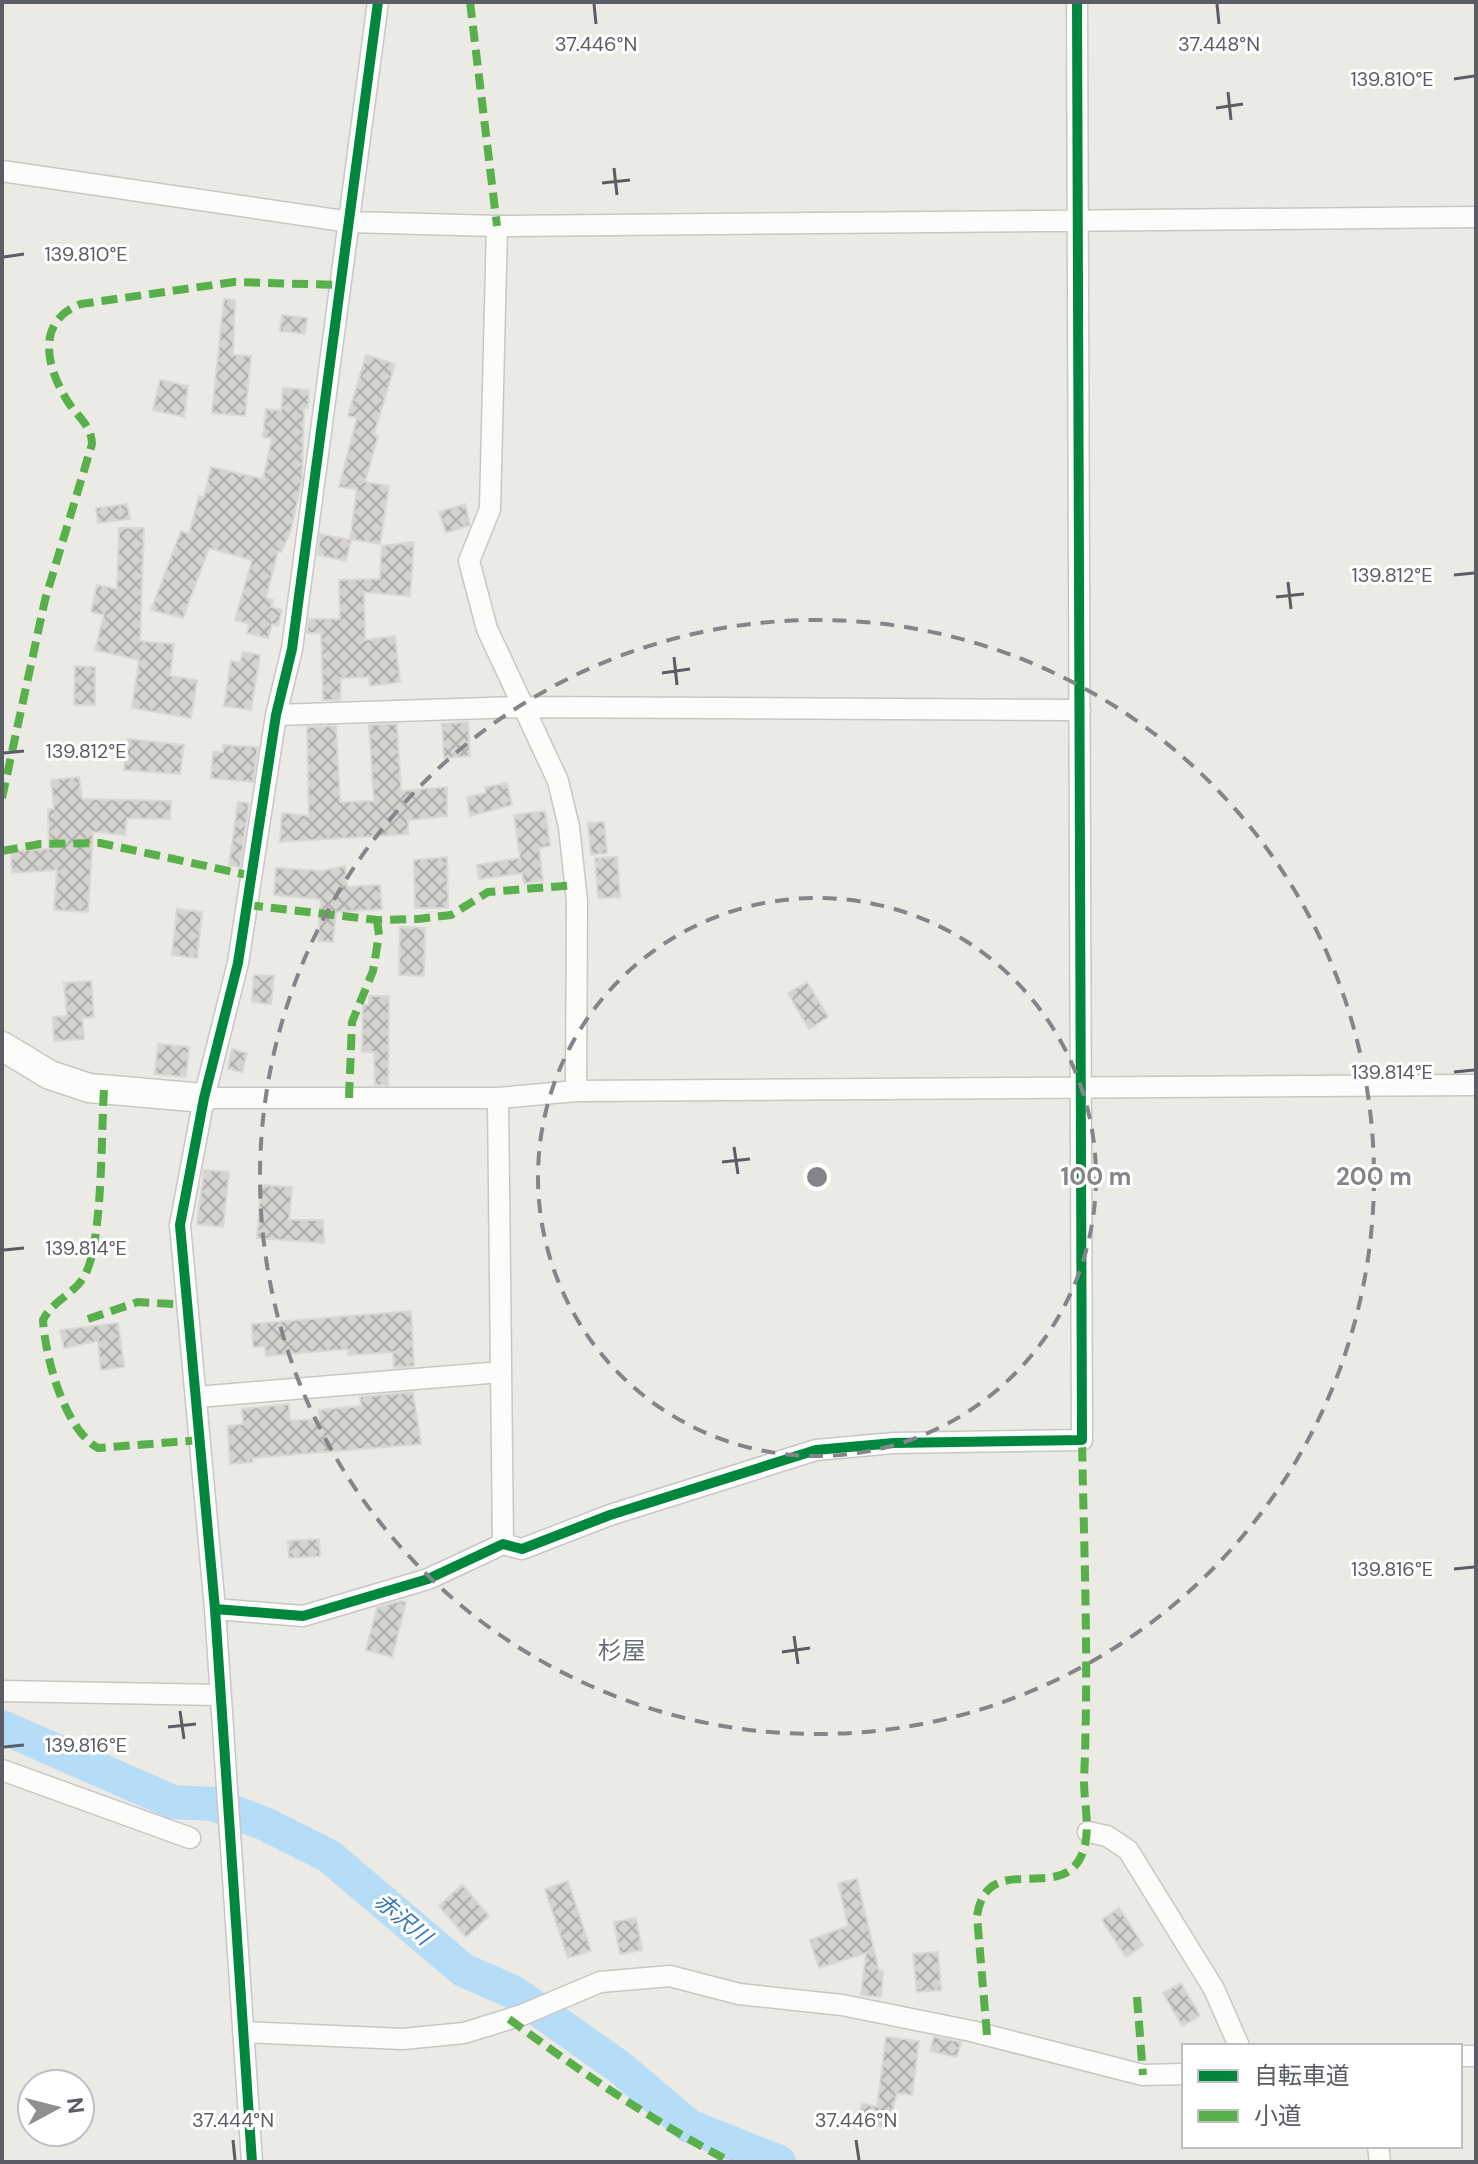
<svg xmlns="http://www.w3.org/2000/svg" width="1478" height="2164" viewBox="0 0 1478 2164" font-family="'DM Sans','Noto Sans JP',sans-serif">
  <style>
    .lines { fill: none; stroke-linecap: round; stroke-linejoin: round }
    .river { stroke: #b6ddf7; stroke-width: 34 }
    .building { fill: url(#building-cross-hatch); stroke: #dad8d4; stroke-width: 2 }
    .street-casing { stroke: #c7c7c6; stroke-width: 23 }
    .secondary-casing { stroke: #c7c8c6; stroke-width: 31 }
    .street { stroke: #fcfcfb; stroke-width: 20 }
    .secondary { stroke: #fcfcfb; stroke-width: 28 }
    .quiet { stroke: #58b04a; stroke-width: 8; stroke-dasharray: 16 8; stroke-linecap: butt }
    .cycleway-casing { stroke: #fff; stroke-width: 15 }
    .cycleway { stroke: #00873e; stroke-width: 10 }
    .ticks { fill: none; stroke: #5a5e64; stroke-width: 3 }
    .ring { fill: none; stroke: #838588; stroke-width: 4; stroke-dasharray: 14 10 }
    .labels { text-anchor: middle; dominant-baseline: central; stroke-width: 6; stroke-linejoin: round; paint-order: stroke }
    .water-label { font-size: 22px; font-style: italic; fill: #3478ba; stroke: #fff }
    .quarter-label { font-size: 24px; fill: #6b7076; stroke: #fff }
    .ticks-label { font-size: 20px; text-anchor: middle; fill: #5a5e64; stroke: #fff; stroke-width: 6; stroke-linejoin: round; paint-order: stroke }
    .centre { fill: #838588; stroke: #fff; stroke-width: 4 }
    .ring-label { font-size: 24px; text-anchor: middle; font-weight: bold; fill: #838588; stroke: #fff; stroke-width: 6; stroke-linejoin: round; paint-order: stroke }
  </style>
  <defs>
    <pattern id="building-cross-hatch" width="8" height="8" patternUnits="userSpaceOnUse" patternTransform="scale(2)"><rect width="8" height="8" fill="#d4d3cf"/><path d="M0 0l8 8M0 8l8-8" fill="none" stroke="#afaeac"/></pattern>
  </defs>
  <rect width="100%" height="100%" fill="#ebeae4"/>
  <g class="lines">
    <path class="river" d="M2,1727L173,1802L213,1804L265,1824L329,1856L463,1970L513,1992L618,2066L689,2126L779,2162"/>
  </g>
  <path class="building" d="M224,299L235,300L233,355L251,356L245,416L212,413Z
    M282,315L307,318L305,334L280,331Z
    M366,355L395,364L374,434L378,436L365,482L389,486L380,544L350,539L357,489L339,487L357,418L348,416Z
    M160,380L188,386L184,417L153,410Z
    M283,388L309,390L308,408H304L302,479L291,530L281,552L278,551L266,598L273,600L271,607L282,610L278,626L272,624L268,638L247,633L249,624L235,620L252,560L209,548L183,618L151,610L181,531L189,534L199,496L204,497L211,467L263,479L272,438L263,437L266,409L281,411Z
    M127,504L130,519L98,523L96,508Z
    M465,504L470,525L446,533L439,512Z
    M119,528H144L140,641L174,644L170,676L197,680L191,718L132,708L139,660L95,650L104,615L91,612L97,585L117,589Z
    M320,534L351,540L346,561L318,555Z
    M414,542L410,596L364,592L365,640L395,636L400,682L370,686L369,677L341,678L340,700H323L321,633H307L309,619H340L339,580L380,579L382,546Z
    M243,652L260,655L251,710L224,706L231,661L240,663Z
    M75,666L95,667V705H74Z
    M468,722L470,756L444,758L442,724Z
    M397,724L401,791L447,787V816L408,820V834L280,842L282,813L309,816L307,727L336,726L340,802L374,801L369,725Z
    M128,739L184,745L180,774L124,770Z
    M223,745L258,747L253,782L211,778L213,752H223Z
    M79,777L82,799L171,801L170,819L127,818L125,835L93,832L88,912L54,910L57,870L12,873L11,851L49,849L48,809H54L51,780Z
    M507,783L512,805L470,816L467,797L486,793L485,787Z
    M238,802L249,803L240,867L229,865Z
    M545,811L550,846L539,848L543,881L524,883L522,873L479,879L477,865L520,858L514,815Z
    M604,822L607,853L591,855L588,823Z
    M447,857L448,908H415L414,860Z
    M617,857L620,897L598,898L595,858Z
    M345,866L347,887L380,885L382,909L336,912L333,942L318,941L321,899L274,895L276,868L323,871Z
    M177,909L202,912L197,958L172,955Z
    M400,927L425,928L424,976L399,975Z
    M254,975L274,976L271,1004L252,1002Z
    M91,981L94,1017L82,1018L84,1039L54,1041L53,1017L67,1016L64,983Z
    M807,982L828,1017L809,1029L788,993Z
    M369,996H389L388,1085H375L374,1052H362L363,1005H369Z
    M158,1044L189,1047L186,1077L155,1074Z
    M232,1049L247,1053L242,1072L228,1069Z
    M204,1170L229,1172L223,1227L197,1224Z
    M261,1185L292,1187L289,1220H323L324,1243L257,1238Z
    M411,1311L414,1366L394,1368L393,1352L348,1355V1349L266,1356L265,1346L253,1347L252,1324Z
    M118,1323L124,1367L101,1370L98,1341L64,1348L60,1330Z
    M413,1392L421,1444L252,1458L253,1462L230,1464L228,1426L243,1424L242,1409L289,1404L290,1421L320,1419L319,1410L361,1406L360,1397Z
    M319,1539L320,1556L289,1558L288,1541Z
    M400,1601L406,1602L392,1657L366,1650L377,1608Z
    M857,1879L879,1971H883L881,1997L861,1995L866,1953L819,1968L810,1940L848,1926L838,1883Z
    M568,1881L591,1951L568,1958L545,1889Z
    M462,1885L489,1916L466,1937L439,1906Z
    M1119,1908L1143,1945L1126,1957L1102,1920Z
    M636,1918L642,1950L620,1954L614,1922Z
    M938,1952L941,1990L917,1992L913,1954Z
    M1181,1983L1200,2016L1182,2026L1163,1993Z
    M886,2037L919,2041L912,2095L897,2093L888,2128L858,2121L862,2103L877,2107Z
    M934,2037L961,2042L957,2057L930,2051Z"/>
  <g class="lines">
    <defs>
      <path id="street" d="M2,171L350,222L497,226L1476,217
        M497,226L490,509L469,561L487,629L558,781L569,827L577,901L576,1091
        M276,715L521,707L1080,710
        M204,1098H498L576,1091L1476,1085
        M498,1098L503,1544
        M197,1397L501,1372
        M215,1609L303,1616L428,1579L503,1544L522,1549L610,1515L816,1450L894,1443L1082,1440L1077,2
        M2,1691L219,1695
        M2,1770L190,1838
        M1088,1832L1107,1836L1128,1850L1214,1989L1239,2046
        M243,2032L403,2039L464,2033L522,2015L600,1982L670,1976L739,1994L842,2005L971,2031L1143,2075L1184,2074
        M1460,2056H1476
        M1378,2146L1380,2162
        M252,2162L215,1609L180,1225L204,1098L238,963L276,715L292,649L378,2"/>
      <path id="secondary" d="M2,1046L50,1075L89,1088L204,1098"/>
    </defs>
    <use href="#street" class="street-casing"/>
    <use href="#secondary" class="secondary-casing"/>
    <use href="#street" class="street"/>
    <use href="#secondary" class="secondary"/>
    <path class="quiet" d="M470,2L497,226
      M2,798L45,600L92,444C92,426 77,416 68,402C46,367 35,321 81,304L234,282L341,285
      M2,851L40,844L100,843L252,876
      M247,905L377,920L418,919L451,915L488,892L575,885
      M104,1090C101,1133 103,1241 85,1275C75,1294 53,1300 43,1320C45,1356 64,1429 98,1448L200,1440
      M349,1098L352,1022L373,971L379,935L377,920
      M88,1319L138,1302L189,1305
      M1137,1997L1143,2075
      M509,2019C581,2072 652,2121 731,2162
      M987,2035L977,1916C987,1847 1063,1907 1083,1852C1091,1830 1084,1804 1084,1780C1089,1667 1084,1553 1082,1440"/>
    <defs>
      <path id="cycleway" d="M215,1609L303,1616L428,1579L503,1544L522,1549L610,1515L816,1450L894,1443L1082,1440L1077,2
        M252,2162L215,1609L180,1225L204,1098L238,963L276,715L292,649L378,2"/>
    </defs>
    <use href="#cycleway" class="cycleway-casing"/>
    <use href="#cycleway" class="cycleway"/>
  </g>
  <path class="ticks" d="M594,4L596,24M1217,4L1219,24M1454,79L1474,76M1228,92L1231,120M1216,108L1243,104M614,168L617,195M602,183L630,180M4,257L24,254M1454,575L1474,573M1288,582L1291,609M1276,597L1304,594M674,657L677,685M662,673L690,669M4,753L24,751M1454,1072L1474,1070M734,1147L738,1174M722,1162L750,1159M4,1250L24,1248M1454,1569L1474,1567M794,1636L798,1664M782,1652L810,1648M180,1711L184,1739M168,1727L196,1724M4,1747L24,1745M233,2140L235,2160M856,2140L859,2160"/>
  <g class="ring">
    <circle cx="817" cy="1177" r="279"/>
    <circle cx="817" cy="1177" r="557"/>
  </g>
  <g class="labels">
    <g class="water-label">
      <text transform="translate(403 1919) rotate(40)">赤沢川</text>
    </g>
    <g class="quarter-label">
      <text x="622" y="1650">杉屋</text>
    </g>
  </g>
  <g class="ticks-label">
    <text x="596" y="51">37.446°N</text>
    <text x="1219" y="51">37.448°N</text>
    <text x="1392" y="86">139.810°E</text>
    <text x="86" y="261">139.810°E</text>
    <text x="1392" y="582">139.812°E</text>
    <text x="86" y="758">139.812°E</text>
    <text x="1392" y="1079">139.814°E</text>
    <text x="86" y="1255">139.814°E</text>
    <text x="1392" y="1576">139.816°E</text>
    <text x="86" y="1752">139.816°E</text>
    <text x="233" y="2127">37.444°N</text>
    <text x="856" y="2127">37.446°N</text>
  </g>
  <circle cx="817" cy="1177" r="12" class="centre"/>
  <g class="ring-label">
    <text x="1096" y="1185">100 m</text>
    <text x="1374" y="1185">200 m</text>
  </g>
  <rect width="1478" height="2164" fill="none" stroke="#5a5e64" stroke-width="8"/>
  <rect x="1182" y="2044" width="280" height="104" fill="#ffffff" stroke="#bdbfc1" stroke-width="2"/>
  <rect x="1198" y="2070" width="40" height="12" fill="#00873e" stroke="#bdbfc1" stroke-width="2"/>
  <text x="1254" y="2084" font-size="24" fill="#5a5e64">自転車道</text>
  <rect x="1198" y="2110" width="40" height="12" fill="#58b04a" stroke="#bdbfc1" stroke-width="2"/>
  <text x="1254" y="2124" font-size="24" fill="#5a5e64">小道</text>
  <g transform="translate(56 2108) rotate(83)"><circle r="38" fill="#ffffff" stroke="#bdbfc1" stroke-width="2"/>
  <path d="M0-6L14 30L0 20L-14 30Z" fill="#8d8f91"/>
  <text y="-12" font-size="22" font-weight="bold" text-anchor="middle" fill="#5a5e64">N</text>
  </g>
</svg>
